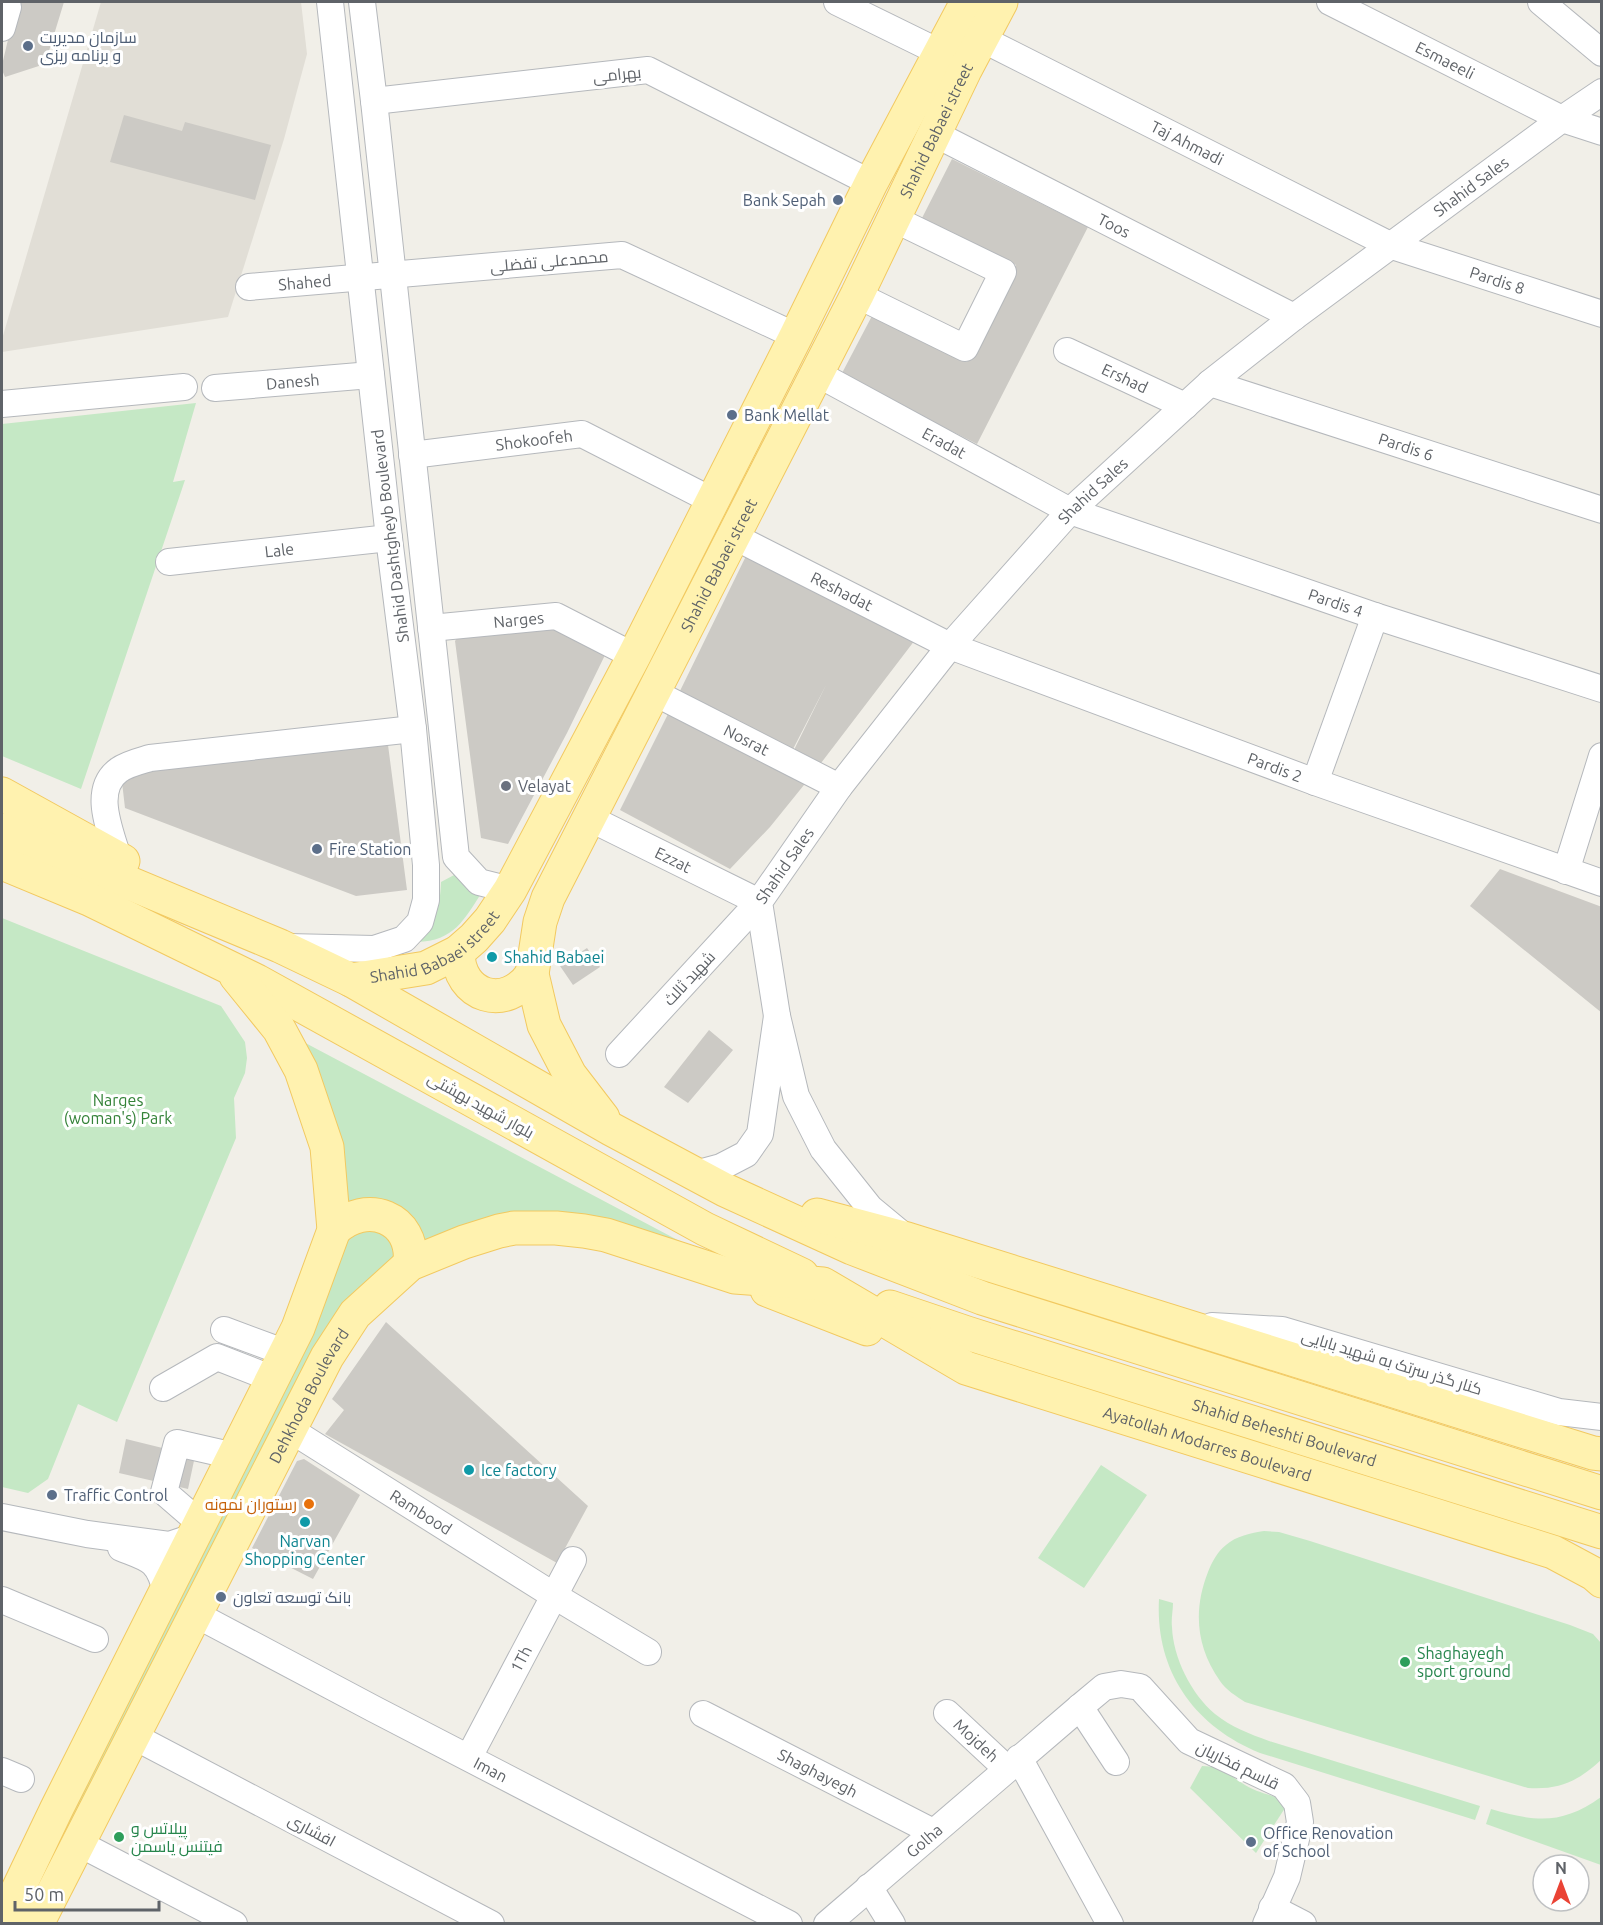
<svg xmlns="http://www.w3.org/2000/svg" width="1603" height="1925" viewBox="0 0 1603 1925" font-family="Ubuntu,Cairo,sans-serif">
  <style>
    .education { fill: #e1ded6 }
    .green { fill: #c5e8c5 }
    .building { fill: #cccac5 }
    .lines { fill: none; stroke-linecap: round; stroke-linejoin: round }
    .minor-casing { stroke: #b5b8bc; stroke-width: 28 }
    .major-casing { stroke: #f2c960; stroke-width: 35 }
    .minor { stroke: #fff; stroke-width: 26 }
    .major { stroke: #fff2af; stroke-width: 33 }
    .service-dot { fill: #5c6f8a; stroke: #fff; stroke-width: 2 }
    .worship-dot { fill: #6b7280; stroke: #fff; stroke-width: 2 }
    .culture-dot { fill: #0f9aa8; stroke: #fff; stroke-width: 2 }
    .food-dot { fill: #e8710a; stroke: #fff; stroke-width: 2 }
    .leisure-dot { fill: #2e9e5b; stroke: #fff; stroke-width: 2 }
    .labels { text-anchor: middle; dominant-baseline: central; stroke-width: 6; stroke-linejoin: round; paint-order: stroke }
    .service-label { font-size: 16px; fill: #4e5e75; stroke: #fff; text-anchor: start }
    .street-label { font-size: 16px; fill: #5f6368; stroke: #fff }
    .worship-label { font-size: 16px; fill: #5b616d; stroke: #fff; text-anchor: start }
    .culture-label { font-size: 16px; fill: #0d838f; stroke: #fff; text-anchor: start }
    .park-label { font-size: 16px; fill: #348238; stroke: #fff }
    .food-label { font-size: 16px; fill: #c56008; stroke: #fff; text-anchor: end }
    .leisure-label { font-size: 16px; fill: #27864d; stroke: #fff; text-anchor: start }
  </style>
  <rect width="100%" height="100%" fill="#f1efe8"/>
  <path class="education" d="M101,2H301L307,54L284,139L228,317L2,352V339Z"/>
  <path class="green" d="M196,403L173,482L185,480L81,789L2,756V424Z
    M456,874L482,892C464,920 454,941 417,942C435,920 440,910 441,882Z
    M2,918L221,1006L245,1042L247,1058L245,1073L234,1098L236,1138L117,1422L78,1404L48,1479L28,1493L2,1487Z
    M279,1029L687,1245L665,1254L492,1233L355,1314L37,1923H2L334,1230Z
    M1101,1465L1147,1495L1084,1588L1038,1558Z
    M1264,1531L1279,1532L1310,1541L1570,1625L1593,1634L1601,1643V1760C1578,1781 1560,1790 1528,1788L1245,1702C1236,1696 1226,1690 1220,1681C1196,1647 1193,1610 1208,1572C1212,1562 1217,1552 1226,1545C1236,1536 1251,1533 1264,1531Z
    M1159,1599L1173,1603C1173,1611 1171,1619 1172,1627C1173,1657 1191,1694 1215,1714C1231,1727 1250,1734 1269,1741L1480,1806L1475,1820L1260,1753C1194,1726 1155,1671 1159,1599Z
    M1202,1766C1227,1767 1224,1772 1242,1783C1253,1791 1267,1794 1279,1798L1285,1808L1256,1853L1190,1788Z
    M1601,1797V1865L1486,1824L1491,1809C1536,1822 1562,1825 1601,1797Z"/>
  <path class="building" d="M15,2H64L45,64L5,77L2,70V65L11,27Z
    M124,115L182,131L185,122L271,145L255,200L110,162Z
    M952,159L1088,227L977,444L841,375L873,314L967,362L1016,265L922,218Z
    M747,554L915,640L818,767L792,754L826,685L791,753L678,695Z
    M545,624L606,653L567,733L508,844L481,838L455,641L461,633Z
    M670,710L808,780L770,827L730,869L620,810Z
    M376,739L388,745L407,890L356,896L125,808L122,782L151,768Z
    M1500,869L1602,907V1013L1470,906Z
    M587,948L600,967L573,985L560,966Z
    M709,1030L733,1050L688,1103L664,1087Z
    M386,1322L588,1506L557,1563L325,1434L344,1410L332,1399Z
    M126,1439L195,1456L188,1489L119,1473Z
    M304,1459L360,1495L313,1579L252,1548L297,1461Z"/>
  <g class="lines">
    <defs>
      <g id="minor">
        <path d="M362,2L374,101L456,857L479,882L510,890"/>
        <path d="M837,2L941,53"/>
        <path id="s1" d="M1330,2L1562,119L1602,132"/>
        <path d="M1541,2L1602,53"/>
        <path d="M2,6L8,7L2,28"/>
        <path id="s2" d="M982,39L1392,246L1602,314"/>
        <path d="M374,101L648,70L871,183"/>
        <path id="s3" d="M935,134L1294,317"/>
        <path id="s4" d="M249,287L622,255L796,336"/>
        <path d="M857,295L965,348L1003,272L894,219"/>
        <path id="s5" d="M1067,351L1185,406"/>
        <path id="s6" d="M816,373L1070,511L1375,616L1602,689"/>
        <path id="s7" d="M1210,383L1602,510"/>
        <path id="s8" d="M215,388L371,375"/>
        <path d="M2,404L184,387"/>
        <path id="s9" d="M412,455L582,434L713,501"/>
        <path id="s10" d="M733,536L950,646L1315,782L1602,883"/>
        <path id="s11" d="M169,562L389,538"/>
        <path id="s12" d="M431,628L556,616L634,656"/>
        <path id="s13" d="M653,692L839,787"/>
        <path d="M1315,782L1375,616"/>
        <path id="s14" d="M589,818L759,902L619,1054"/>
        <path d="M118,858C111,832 91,790 119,770C127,764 140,761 150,758L413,729"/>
        <path d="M1566,871L1602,756"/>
        <path d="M288,947L374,949L404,939L420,922L426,900V865L413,729L389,538L330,2"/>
        <path id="s15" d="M777,1016L759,902L839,787L950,646L1070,511L1210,383L1294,317L1562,119L1602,92"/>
        <path d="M695,1174L721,1167L746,1154L760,1134L777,1016L796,1096L823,1149L870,1208L905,1237"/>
        <path d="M1212,1326L1282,1330L1559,1412L1602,1417"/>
        <path d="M224,1330L286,1353"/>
        <path d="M163,1388L217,1357L273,1379"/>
        <path id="s16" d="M289,1429L553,1595L648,1652"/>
        <path d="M2,1517L87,1534L169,1545L193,1537"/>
        <path d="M200,1523L164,1492L177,1443L234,1456"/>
        <path d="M121,1548C149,1559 158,1559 166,1591"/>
        <path d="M2,1600L95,1639"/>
        <path id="s17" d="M195,1614L374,1709L789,1924"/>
        <path d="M1080,1707L1116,1762"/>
        <path id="s18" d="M947,1713L1006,1768"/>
        <path id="s19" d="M703,1714L933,1832"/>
        <path d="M133,1736L491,1924"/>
        <path id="s20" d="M469,1757L573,1560"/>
        <path d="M1019,1758L1110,1924"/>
        <path d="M2,1771L21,1779"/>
        <path d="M78,1843L234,1924"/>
        <path d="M869,1887L892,1924"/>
        <path d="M1272,1908L1303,1924"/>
        <path id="s21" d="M827,1924L1080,1707L1104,1687L1121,1684L1140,1687L1189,1741L1284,1786L1297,1803L1300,1822L1287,1877L1266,1924"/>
      </g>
      <g id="major">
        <path d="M2,794L123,861"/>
        <path d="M2,830L280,946L351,980L611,1129L725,1190L852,1248L982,1298L1602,1493"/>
        <path d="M2,863L89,899L257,981L705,1229L802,1275"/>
        <path d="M458,952C458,997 506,1012 532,974"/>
        <path id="s22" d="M351,980L426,968L458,952L474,938L490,920L510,890L634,656L796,336L871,183L967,2"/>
        <path id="s23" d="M603,1118L570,1075L544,1025L532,974L540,922L548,898L857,295L965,70L1001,2"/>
        <path d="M817,1215L907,1239L1593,1453L1602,1454"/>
        <path d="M334,1230C366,1199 415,1217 410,1264"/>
        <path d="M767,1290L867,1329"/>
        <path id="s24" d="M890,1307L967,1333L1602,1532"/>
        <path d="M2,1923L56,1810L298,1328L334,1230L327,1147L301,1070L279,1029L236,976"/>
        <path id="s25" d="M37,1924L327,1357L355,1314L410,1264L464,1242L499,1231L514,1228H556L584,1231L606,1235L735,1277L823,1284L966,1368L1553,1552L1594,1574L1602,1581"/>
      </g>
    </defs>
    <use href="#minor" class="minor-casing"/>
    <use href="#major" class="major-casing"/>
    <use href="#minor" class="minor"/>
    <use href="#major" class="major"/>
  </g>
  <g class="service-dot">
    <circle cx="28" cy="46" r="6"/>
    <circle cx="838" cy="200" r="6"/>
    <circle cx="732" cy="415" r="6"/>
    <circle cx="317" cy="849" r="6"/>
    <circle cx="52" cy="1495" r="6"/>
    <circle cx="221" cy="1597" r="6"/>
    <circle cx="1251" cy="1842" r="6"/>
  </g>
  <circle class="worship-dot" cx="506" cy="786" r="6"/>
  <g class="culture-dot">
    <circle cx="492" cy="957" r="6"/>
    <circle cx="469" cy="1470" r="6"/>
    <circle cx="305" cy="1522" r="6"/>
  </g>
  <circle class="food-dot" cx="309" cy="1504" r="6"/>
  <g class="leisure-dot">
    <circle cx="1405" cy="1662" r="6"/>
    <circle cx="119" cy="1837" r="6"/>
  </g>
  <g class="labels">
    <g class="service-label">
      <text x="40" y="37">سازمان مدیریت<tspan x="40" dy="18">و برنامه ریزی</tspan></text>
      <text x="826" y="200" text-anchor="end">Bank Sepah</text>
      <text x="744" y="415">Bank Mellat</text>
      <text x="329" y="849">Fire Station</text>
      <text x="64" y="1495">Traffic Control</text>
      <text x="233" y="1597">بانک توسعه تعاون</text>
      <text x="1263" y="1833">Office Renovation<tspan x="1263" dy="18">of School</tspan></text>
    </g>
    <g class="street-label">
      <text stroke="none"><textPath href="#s1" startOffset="129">Esmaeeli</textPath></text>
      <text transform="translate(617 74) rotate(-6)">بهرامی</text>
      <text stroke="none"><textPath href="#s23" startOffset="1101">Shahid Babaei street</textPath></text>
      <text stroke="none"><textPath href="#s2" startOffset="230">Taj Ahmadi</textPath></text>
      <text stroke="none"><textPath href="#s15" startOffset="1132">Shahid Sales</textPath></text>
      <text stroke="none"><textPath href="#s3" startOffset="201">Toos</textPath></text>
      <text transform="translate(549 261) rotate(-5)">محمدعلی تفضلی</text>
      <text stroke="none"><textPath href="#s2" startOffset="570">Pardis 8</textPath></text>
      <text stroke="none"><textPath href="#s4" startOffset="56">Shahed</textPath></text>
      <text stroke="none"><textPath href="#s5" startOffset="64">Ershad</textPath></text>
      <text stroke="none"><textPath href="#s8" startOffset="78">Danesh</textPath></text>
      <text stroke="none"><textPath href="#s9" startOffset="123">Shokoofeh</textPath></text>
      <text stroke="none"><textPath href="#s6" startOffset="146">Eradat</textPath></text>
      <text stroke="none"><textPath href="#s7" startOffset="206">Pardis 6</textPath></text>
      <text stroke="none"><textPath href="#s15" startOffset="646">Shahid Sales</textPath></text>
      <text transform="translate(390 536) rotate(-97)">Shahid Dashtgheyb Boulevard</text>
      <text stroke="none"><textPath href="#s11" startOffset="111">Lale</textPath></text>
      <text stroke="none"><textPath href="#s23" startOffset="615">Shahid Babaei street</textPath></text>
      <text stroke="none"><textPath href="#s10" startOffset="122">Reshadat</textPath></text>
      <text stroke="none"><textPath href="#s6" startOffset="570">Pardis 4</textPath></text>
      <text stroke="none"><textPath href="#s12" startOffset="88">Narges</textPath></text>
      <text stroke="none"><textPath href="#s13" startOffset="105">Nosrat</textPath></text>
      <text stroke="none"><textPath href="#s10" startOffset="590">Pardis 2</textPath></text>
      <text stroke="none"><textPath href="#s14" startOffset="94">Ezzat</textPath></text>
      <text stroke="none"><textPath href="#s15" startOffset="160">Shahid Sales</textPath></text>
      <text stroke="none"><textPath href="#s22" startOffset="93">Shahid Babaei street</textPath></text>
      <text transform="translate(689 978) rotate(-47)">شهید ثالث</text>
      <text transform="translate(481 1105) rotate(29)">بلوار شهید بهشتی</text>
      <text transform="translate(1392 1362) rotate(17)">کنار گذر سرتک به شهید بابایی</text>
      <text stroke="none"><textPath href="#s25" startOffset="594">Dehkhoda Boulevard</textPath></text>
      <text stroke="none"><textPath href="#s24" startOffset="414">Shahid Beheshti Boulevard</textPath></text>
      <text stroke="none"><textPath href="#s25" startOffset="1608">Ayatollah Modarres Boulevard</textPath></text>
      <text stroke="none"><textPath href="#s16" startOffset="156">Rambood</textPath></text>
      <text stroke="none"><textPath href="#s20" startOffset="111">1Th</textPath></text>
      <text stroke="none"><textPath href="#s18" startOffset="40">Mojdeh</textPath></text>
      <text transform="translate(1238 1765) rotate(26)">قاسم فخاریان</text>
      <text stroke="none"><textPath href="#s17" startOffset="334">Iman</textPath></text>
      <text stroke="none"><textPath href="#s19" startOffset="129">Shaghayegh</textPath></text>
      <text transform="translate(312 1830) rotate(28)">افشاری</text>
      <text stroke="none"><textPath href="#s21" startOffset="128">Golha</textPath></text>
    </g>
    <g class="worship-label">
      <text x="518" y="786">Velayat</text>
    </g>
    <g class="culture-label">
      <text x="504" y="957">Shahid Babaei</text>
      <text x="481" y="1470">Ice factory</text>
      <text x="305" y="1541" text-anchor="middle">Narvan<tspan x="305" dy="18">Shopping Center</tspan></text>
    </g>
    <g class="park-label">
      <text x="118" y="1100">Narges<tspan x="118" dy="18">(woman's) Park</tspan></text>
    </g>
    <g class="food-label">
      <text x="297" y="1504">رستوران نمونه</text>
    </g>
    <g class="leisure-label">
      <text x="1417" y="1653">Shaghayegh<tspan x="1417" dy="18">sport ground</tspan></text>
      <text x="131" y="1828">پیلاتس و<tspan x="131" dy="18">فیتنس یاسمن</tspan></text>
    </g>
  </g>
  <rect width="1603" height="1925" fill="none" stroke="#5f6368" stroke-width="6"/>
  <g transform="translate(1561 1883)"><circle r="28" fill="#ffffff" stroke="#bfc1c3" stroke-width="1.5"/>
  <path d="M0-4.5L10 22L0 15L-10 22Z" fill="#ea4335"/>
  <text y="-9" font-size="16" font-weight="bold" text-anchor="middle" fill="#5f6368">N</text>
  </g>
  <path d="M15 1901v9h144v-9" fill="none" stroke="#5f6368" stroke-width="3"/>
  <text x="24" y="1901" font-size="18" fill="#5f6368" stroke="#ffffff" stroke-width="4.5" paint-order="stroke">50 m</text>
</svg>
